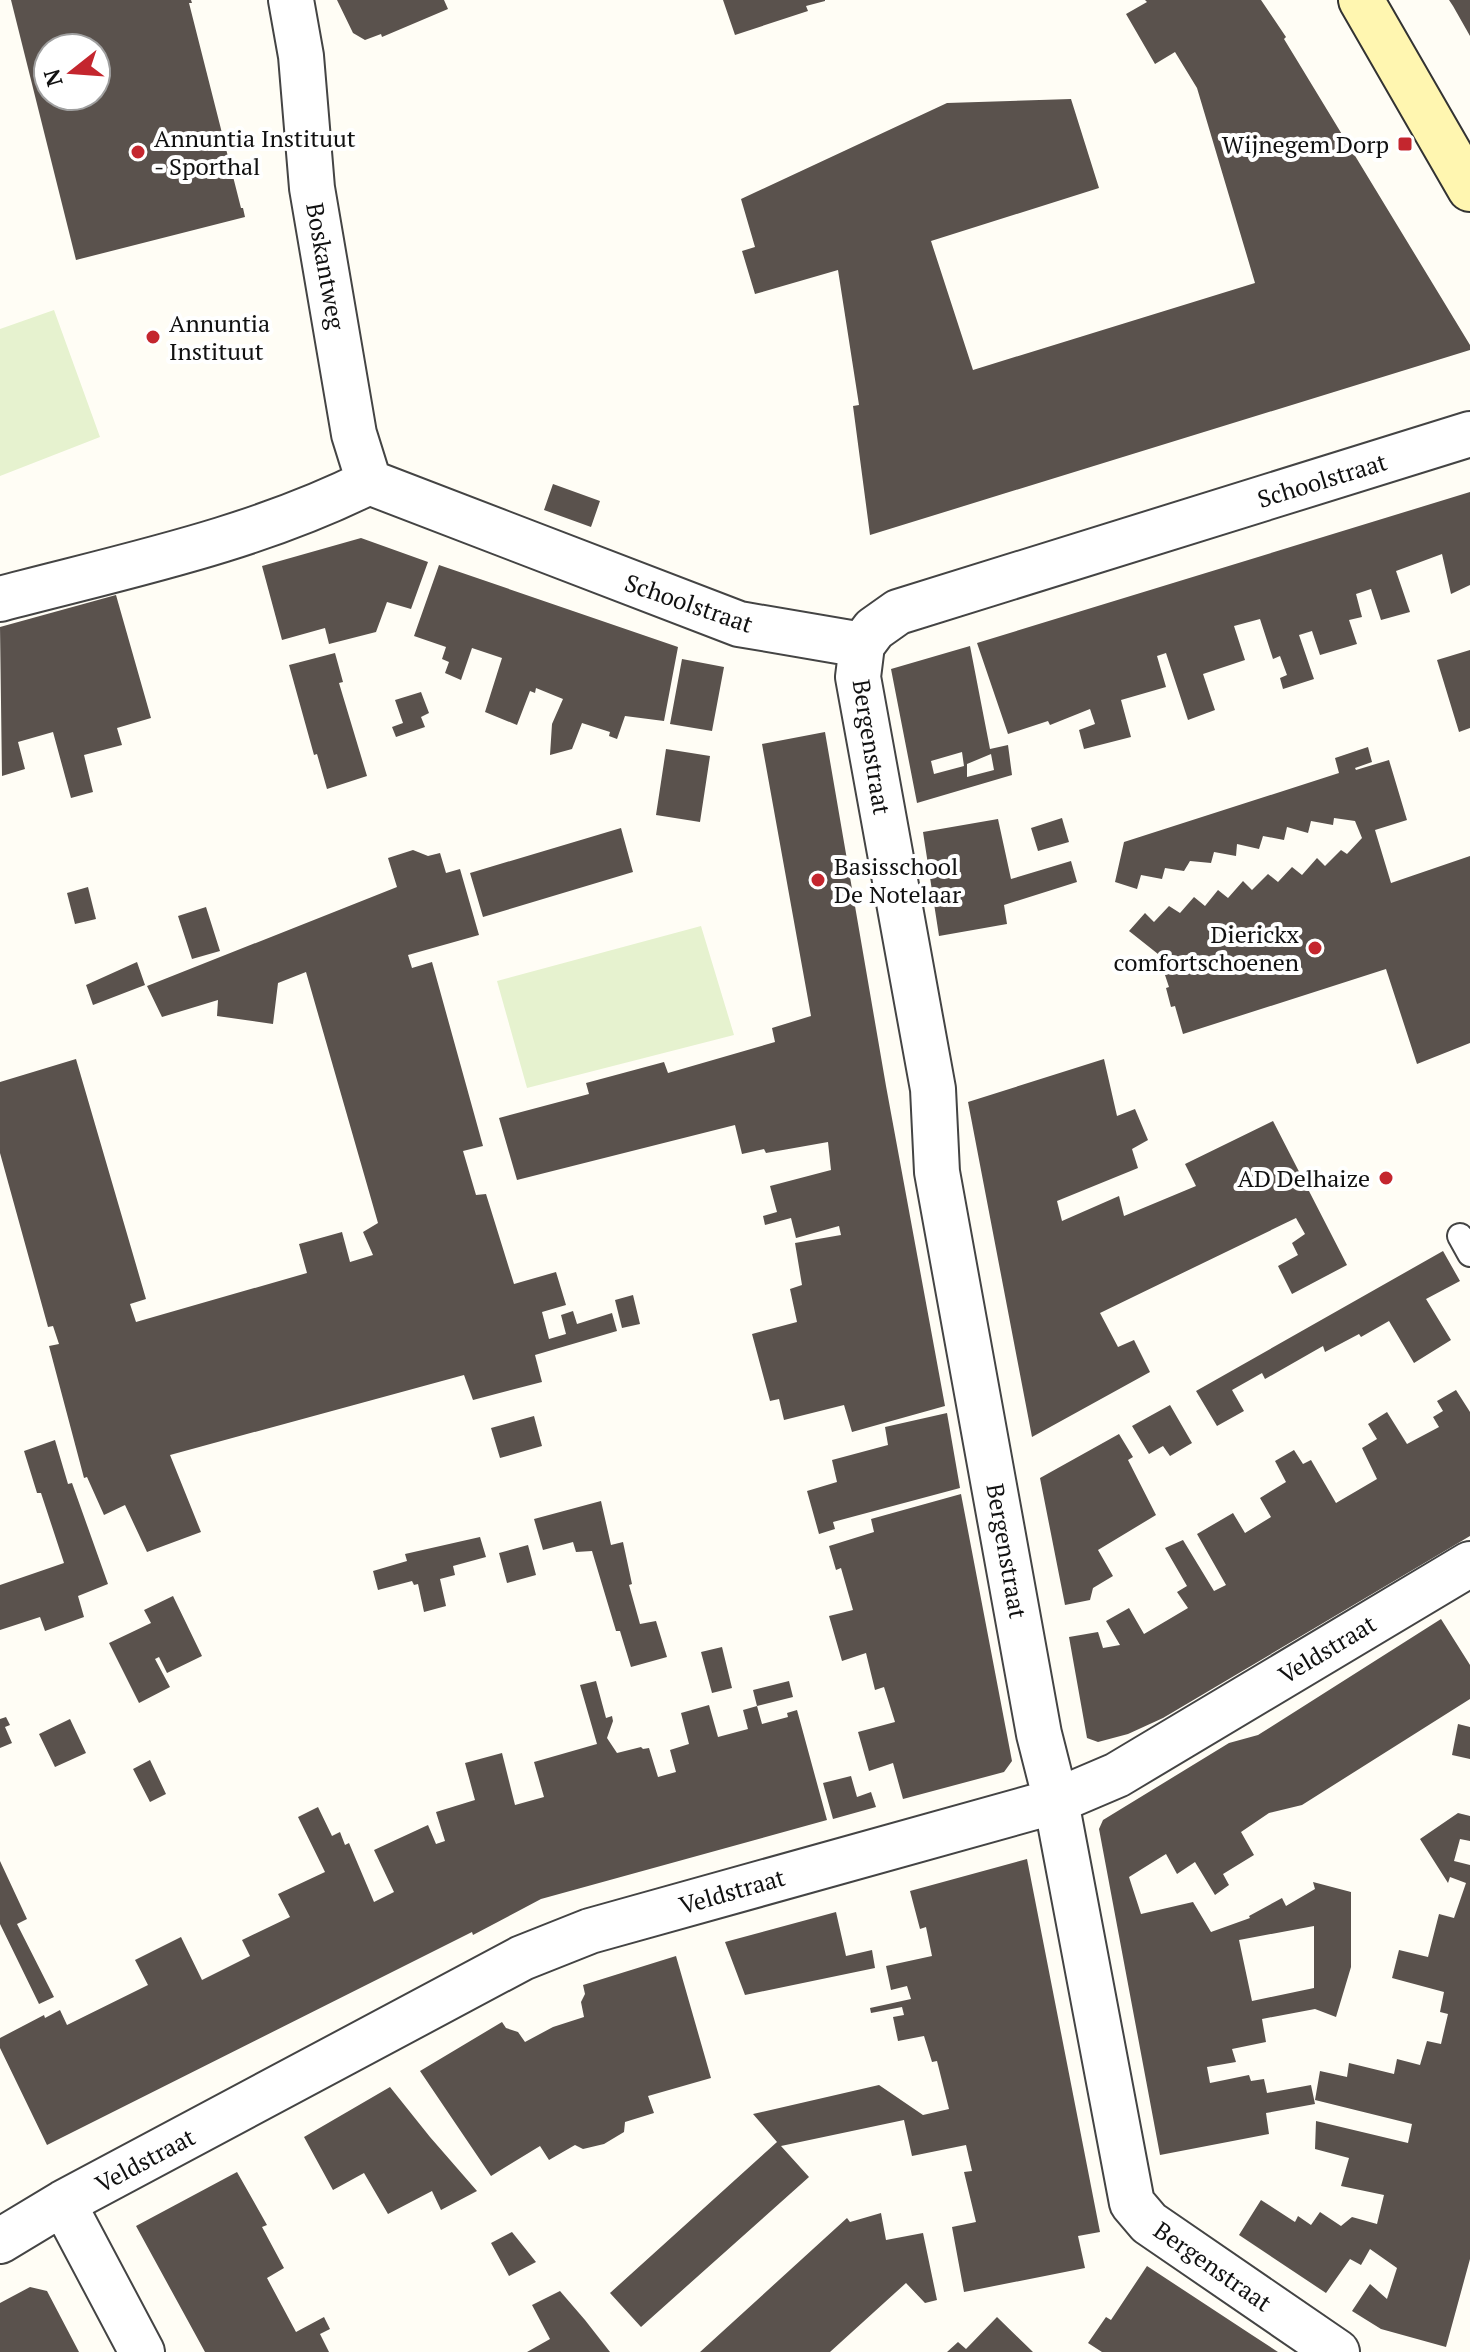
<svg xmlns="http://www.w3.org/2000/svg" width="1470" height="2352" viewBox="0 0 1470 2352" font-family="'PT Serif',serif">
  <style>
    .pitch { fill: #e6f2cf }
    .building { fill: #5a524d; fill-rule: evenodd }
    .lines { fill: none; stroke-linecap: round; stroke-linejoin: round }
    .service-casing { stroke: #444; stroke-width: 28 }
    .minor-casing { stroke: #444; stroke-width: 48 }
    .secondary-casing { stroke: #333; stroke-width: 48 }
    .service { stroke: #fff; stroke-width: 24 }
    .minor { stroke: #fff; stroke-width: 44 }
    .secondary { stroke: #fff6b0; stroke-width: 44 }
    .poi-dot { fill: #c4262e; stroke: #fff; stroke-width: 3 }
    .labels { text-anchor: middle; dominant-baseline: central; stroke-width: 8; stroke-linejoin: round; paint-order: stroke }
    .poi-label { font-size: 24px; fill: #111; stroke: #fff; text-anchor: start }
    .street-label { font-size: 24px; fill: #111; stroke: #fff }
  </style>
  <rect width="100%" height="100%" fill="#fffdf5"/>
  <path class="pitch" d="M54,310L100,437L0,476V329Z
    M701,926L734,1035L527,1088L497,981Z"/>
  <path class="building" d="M11,0H191L192,3H189L241,208H243L245,217L76,260ZM48,48H96V96H48Z
    M337,0H444L448,9L382,37L381,34L365,40L353,33Z
    M723,0H825V1L806,6L808,11L735,35Z
    M1145,0H1261L1286,37L1284,39L1295,57L1470,345V350L870,535L853,406L859,405L838,270L755,294L742,251L755,247L741,199L947,103L1071,99L1099,188L931,241L973,370L1255,283L1197,88L1175,52L1155,64L1126,14L1147,2Z
    M1449,0H1470V36L1453,6Z
    M553,484L600,501L591,527L544,510Z
    M1470,492V585L1451,594L1442,554L1396,571L1410,612L1381,620L1371,589L1356,594L1362,617L1349,620L1357,644L1320,655L1312,631L1299,635L1314,679L1283,689L1280,678L1287,675L1280,656L1273,659L1260,619L1234,626L1245,660L1203,674L1215,710L1188,720L1166,653L1157,656L1166,687L1121,700L1131,737L1084,749L1079,730L1095,724L1090,709L1050,725L1048,721L1008,734L977,643Z
    M361,538L428,562L411,609L387,602L376,632L329,644L325,628L282,640L262,566Z
    M439,565L678,647L664,721L625,716L617,739L609,736L610,732L582,723L572,749L550,755L552,724L563,699L536,688L535,693L530,691L517,725L485,712L502,658L472,648L461,680L445,673L449,662L442,659L446,647L414,636Z
    M116,595L151,718L117,728L122,745L84,755L93,792L71,798L53,732L18,742L25,769L2,776L0,627Z
    M970,646L990,749L1008,745L1012,775L917,803L891,669ZM962,752L964,766L934,774L931,761ZM991,754L994,770L967,777V764Z
    M1470,650V728L1459,732L1437,660Z
    M335,653L343,682L339,683L367,776L327,789L317,754L314,755L289,665Z
    M682,659L724,667L712,731L670,724Z
    M421,692L429,713L421,717L425,727L396,737L392,727L403,723L395,700Z
    M825,732L886,1086L945,1406L852,1432L844,1405L784,1420L779,1399L770,1401L752,1334L797,1322L790,1289L802,1285L795,1243L841,1235L839,1226L796,1238L791,1218L765,1225L763,1216L777,1212L770,1186L831,1170L828,1142L766,1153L764,1149L742,1154L735,1125L517,1180L499,1118L589,1094L586,1083L664,1062L668,1073L775,1042L772,1028L811,1016L762,744Z
    M1368,747L1372,762L1355,768L1356,770L1389,760L1407,820L1375,830L1391,883L1470,856V1043L1417,1064L1386,969L1183,1034L1175,1006L1171,1007L1166,988L1169,987L1158,954L1129,931L1145,913L1154,922L1169,906L1180,913L1194,897L1205,906L1218,890L1228,898L1243,881L1252,890L1268,874L1278,882L1292,867L1302,875L1317,858L1325,866L1341,850L1347,854L1362,838L1355,821L1334,818L1333,825L1311,821L1308,833L1287,827L1284,840L1263,836L1259,849L1237,844L1236,856L1214,852L1211,863L1190,861L1184,871L1165,868L1162,879L1141,875L1137,889L1115,882L1124,842L1339,773L1335,758Z
    M666,749L710,756L700,822L656,815Z
    M1062,818L1069,842L1038,851L1031,828Z
    M998,819L1011,879L1071,861L1077,882L1004,905L1007,924L939,936L923,832Z
    M621,828L633,872L483,917L470,873Z
    M413,850L428,856L440,853L446,873L460,869L479,935L408,955L412,968L432,962L483,1146L463,1151L476,1195L486,1194L514,1284L556,1272L566,1305L542,1312L549,1339L566,1334L561,1315L573,1311L577,1324L612,1313L617,1331L535,1355L542,1382L473,1400L464,1375L170,1455L201,1532L147,1552L125,1505L104,1515L87,1477L84,1478L49,1346L59,1344L53,1326L48,1327L0,1153V1082L76,1059L146,1299L130,1304L136,1322L307,1273L299,1244L342,1232L350,1262L373,1255L363,1232L378,1223L306,972L278,983L273,1024L217,1016L218,1000L162,1017L147,986L397,887L388,858Z
    M88,887L96,919L75,924L67,893Z
    M206,907L220,951L192,959L178,916Z
    M137,962L145,985L93,1005L86,985Z
    M1104,1059L1117,1116L1135,1109L1148,1140L1132,1149L1138,1168L1057,1201L1062,1221L1119,1196L1124,1216L1196,1186L1185,1164L1273,1121L1347,1265L1292,1294L1278,1266L1298,1255L1292,1243L1305,1234L1296,1218L1100,1313L1118,1347L1134,1340L1150,1372L1032,1437L968,1102Z
    M1443,1251L1460,1281L1426,1299L1451,1340L1414,1363L1389,1321L1361,1337L1359,1334L1325,1352L1323,1346L1265,1379L1262,1373L1232,1390L1244,1411L1217,1426L1196,1391Z
    M633,1295L640,1324L622,1328L615,1300Z
    M1456,1390L1470,1412V1536L1163,1718L1128,1734L1098,1742L1087,1738L1069,1637L1098,1632L1103,1648L1120,1645L1106,1621L1129,1608L1144,1634L1188,1608L1177,1592L1187,1586L1165,1548L1183,1540L1214,1591L1226,1585L1197,1534L1233,1513L1245,1533L1271,1517L1260,1498L1286,1482L1275,1461L1294,1450L1303,1464L1311,1460L1336,1503L1377,1479L1362,1448L1377,1439L1368,1424L1387,1412L1407,1444L1439,1427L1433,1417L1443,1411L1437,1401Z
    M1170,1405L1192,1443L1170,1456L1163,1446L1149,1454L1132,1426Z
    M947,1413L960,1488L833,1522L835,1529L819,1534L807,1491L837,1482L832,1460L888,1445L885,1427Z
    M534,1416L542,1446L500,1458L491,1428Z
    M1119,1434L1133,1457L1128,1460L1156,1515L1098,1550L1113,1576L1093,1588L1090,1600L1065,1605L1040,1478Z
    M55,1440L68,1484L72,1483L108,1584L78,1596L84,1617L45,1631L40,1617L0,1630V1585L64,1563L41,1493H37L24,1451Z
    M961,1494L1012,1761L1004,1772L903,1799L893,1763L869,1771L858,1732L895,1722L884,1687L875,1690L866,1653L842,1661L829,1616L853,1610L841,1568L836,1570L829,1546L874,1532L871,1519Z
    M601,1501L611,1545L623,1542L632,1584L629,1585L640,1624L656,1621L667,1657L631,1667L620,1631H616L592,1551L576,1552L573,1542L543,1550L534,1519Z
    M480,1537L486,1557L453,1566L455,1575L440,1579L446,1606L424,1612L418,1584L414,1585L412,1581L378,1590L373,1571L407,1561L405,1554Z
    M528,1545L536,1575L507,1583L499,1553Z
    M173,1596L202,1656L167,1673L159,1657L155,1659L170,1687L139,1703L109,1643L151,1623L144,1610Z
    M1441,1619L1470,1665V1699L1302,1805L1269,1813L1241,1832L1254,1855L1223,1874L1229,1885L1215,1895L1195,1862L1177,1874L1166,1854L1129,1877L1141,1914L1193,1902L1211,1932L1250,1918L1249,1916L1282,1898L1286,1906L1315,1889L1313,1882L1351,1892V1967L1336,2017L1315,2009L1262,2019L1266,2042L1232,2049L1236,2062L1207,2067L1210,2083L1249,2075L1251,2081L1264,2079L1267,2093L1311,2085L1315,2104L1266,2113L1269,2134L1160,2155L1099,1829L1103,1820L1229,1743L1258,1735ZM1314,1926V1988L1252,2001L1239,1940Z
    M722,1647L732,1688L712,1693L701,1652Z
    M596,1681L606,1718L612,1716L613,1721L607,1738L617,1753L641,1747L643,1749L649,1748L658,1777L676,1772L670,1750L689,1744L681,1713L709,1705L718,1737L748,1729L743,1710L757,1706L753,1690L789,1681L793,1697L757,1706L762,1724L788,1717L787,1713L797,1710L827,1820L541,1899L473,1935L472,1932L47,2145L0,2048V2038L44,2015L45,2018L60,2010L67,2025L148,1985L135,1960L181,1937L202,1980L250,1956L242,1940L290,1917L278,1894L325,1872L298,1817L318,1807L332,1836L340,1832L345,1845L349,1843L374,1902L394,1892L374,1850L428,1825L436,1844L445,1841L436,1812L475,1800L465,1763L502,1753L515,1805L544,1797L534,1762L597,1744L580,1685Z
    M6,1717L10,1725L5,1727L12,1743L0,1748V1719Z
    M70,1719L86,1753L55,1767L39,1734Z
    M1458,1724L1470,1727V1759L1452,1755Z
    M150,1760L166,1794L150,1802L133,1769Z
    M851,1776L857,1797L871,1792L876,1807L833,1819L823,1783Z
    M1458,1813L1470,1816V1841L1460,1839L1454,1861L1470,1865V2259L1446,2347L1381,2329L1352,2311L1370,2284L1387,2299L1397,2268L1370,2249L1361,2265L1350,2259L1326,2293L1239,2235L1261,2200L1295,2222L1298,2216L1311,2225L1320,2212L1341,2226L1352,2217L1377,2224L1384,2195L1341,2186L1349,2158L1315,2149L1316,2121L1408,2143L1412,2124L1315,2100L1320,2071L1347,2077L1349,2063L1394,2074L1397,2059L1420,2065L1427,2041L1441,2044L1448,2014L1440,2012L1444,1992L1392,1978L1399,1950L1428,1957L1439,1914L1454,1918L1466,1883L1450,1877L1448,1883L1420,1839Z
    M1027,1859L1100,2232L1078,2236L1085,2268L964,2292L952,2227L976,2222L964,2172L972,2171L966,2145L912,2156L904,2120L781,2146L809,2177L641,2327L610,2293L777,2142L753,2114L879,2085L923,2115L949,2109L937,2061L932,2062L924,2036L898,2041L893,2017L904,2015L902,2007L871,2013L870,2008L911,1999L907,1986L891,1990L886,1966L932,1956L926,1927L920,1929L910,1891Z
    M0,1861L27,1919L17,1924L54,1997L39,2004L0,1924Z
    M836,1912L846,1956L872,1950L875,1968L745,1995L725,1942Z
    M676,1956L711,2078L648,2096L654,2113L625,2122L624,2132L604,2144L583,2149L575,2145L549,2160L540,2146L491,2176L420,2071L502,2022L506,2028L518,2032L525,2042L553,2027L584,2017L581,2002L585,1994L583,1985Z
    M390,2087L430,2137L477,2191L441,2210L432,2191L388,2214L364,2173L333,2190L304,2137Z
    M237,2172L267,2225L262,2227L284,2268L267,2278L296,2332L324,2317L330,2329L320,2334L329,2352H205L136,2226Z
    M881,2213L886,2240L923,2233L937,2300L925,2303L906,2283L830,2352H700L847,2218L850,2222Z
    M512,2232L536,2262L509,2276L491,2243Z
    M1147,2266L1252,2335L1278,2352H1102L1088,2343L1106,2317L1111,2320Z
    M30,2287L47,2291L79,2352H0V2303Z
    M560,2291L585,2320L610,2352H527L550,2339L532,2305Z
    M997,2317L1033,2352H947L958,2342L966,2349Z"/>
  <g class="lines">
    <defs>
      <path id="service" d="M1460,1236L1470,1254"/>
      <path id="minor" d="M291,0L301,56L312,188L354,434L369,482
        M0,599C125,566 253,540 369,482L739,624L862,645
        M862,645L858,677L933,1089L937,1172L1039,1734L1056,1801L1132,2203L1149,2223L1337,2352
        M862,645L874,629L898,612L1470,434
        M63,2203L142,2352
        M0,2241L63,2203L522,1958L590,1931L1056,1801L1117,1775L1470,1564"/>
      <path id="secondary" d="M1361,0L1470,189"/>
    </defs>
    <use href="#service" class="service-casing"/>
    <use href="#minor" class="minor-casing"/>
    <use href="#secondary" class="secondary-casing"/>
    <use href="#service" class="service"/>
    <use href="#minor" class="minor"/>
    <use href="#secondary" class="secondary"/>
  </g>
  <g class="poi-dot">
    <rect x="1397" y="136" width="16" height="16" rx="4"/>
    <circle cx="138" cy="152" r="8"/>
    <circle cx="153" cy="337" r="8"/>
    <circle cx="818" cy="880" r="8"/>
    <circle cx="1315" cy="948" r="8"/>
    <circle cx="1386" cy="1178" r="8"/>
  </g>
  <g class="labels">
    <g class="poi-label">
      <text x="154" y="138">Annuntia Instituut<tspan x="154" dy="28">- Sporthal</tspan></text>
      <text x="1389" y="144" text-anchor="end">Wijnegem Dorp</text>
      <text x="169" y="323">Annuntia<tspan x="169" dy="28">Instituut</tspan></text>
      <text x="834" y="866">Basisschool<tspan x="834" dy="28">De Notelaar</tspan></text>
      <text x="1299" y="934" text-anchor="end">Dierickx<tspan x="1299" dy="28">comfortschoenen</tspan></text>
      <text x="1370" y="1178" text-anchor="end">AD Delhaize</text>
    </g>
    <g class="street-label">
      <text transform="translate(326 266) rotate(80)">Boskantweg</text>
      <text transform="translate(1322 480) rotate(-17)">Schoolstraat</text>
      <text transform="translate(689 603) rotate(19)">Schoolstraat</text>
      <text transform="translate(872 747) rotate(81)">Bergenstraat</text>
      <text transform="translate(1007 1551) rotate(80)">Bergenstraat</text>
      <text transform="translate(1327 1649) rotate(-31)">Veldstraat</text>
      <text transform="translate(732 1891) rotate(-16)">Veldstraat</text>
      <text transform="translate(145 2160) rotate(-28)">Veldstraat</text>
      <text transform="translate(1213 2266) rotate(35)">Bergenstraat</text>
    </g>
  </g>
  <g transform="translate(72 72) rotate(253)"><circle r="38" fill="#ffffff" stroke="#a0a0a0" stroke-width="2"/>
  <path d="M0-6L14 30L0 20L-14 30Z" fill="#c4262e"/>
  <text y="-12" font-size="22" font-weight="bold" text-anchor="middle" fill="#111111">N</text>
  </g>
</svg>
